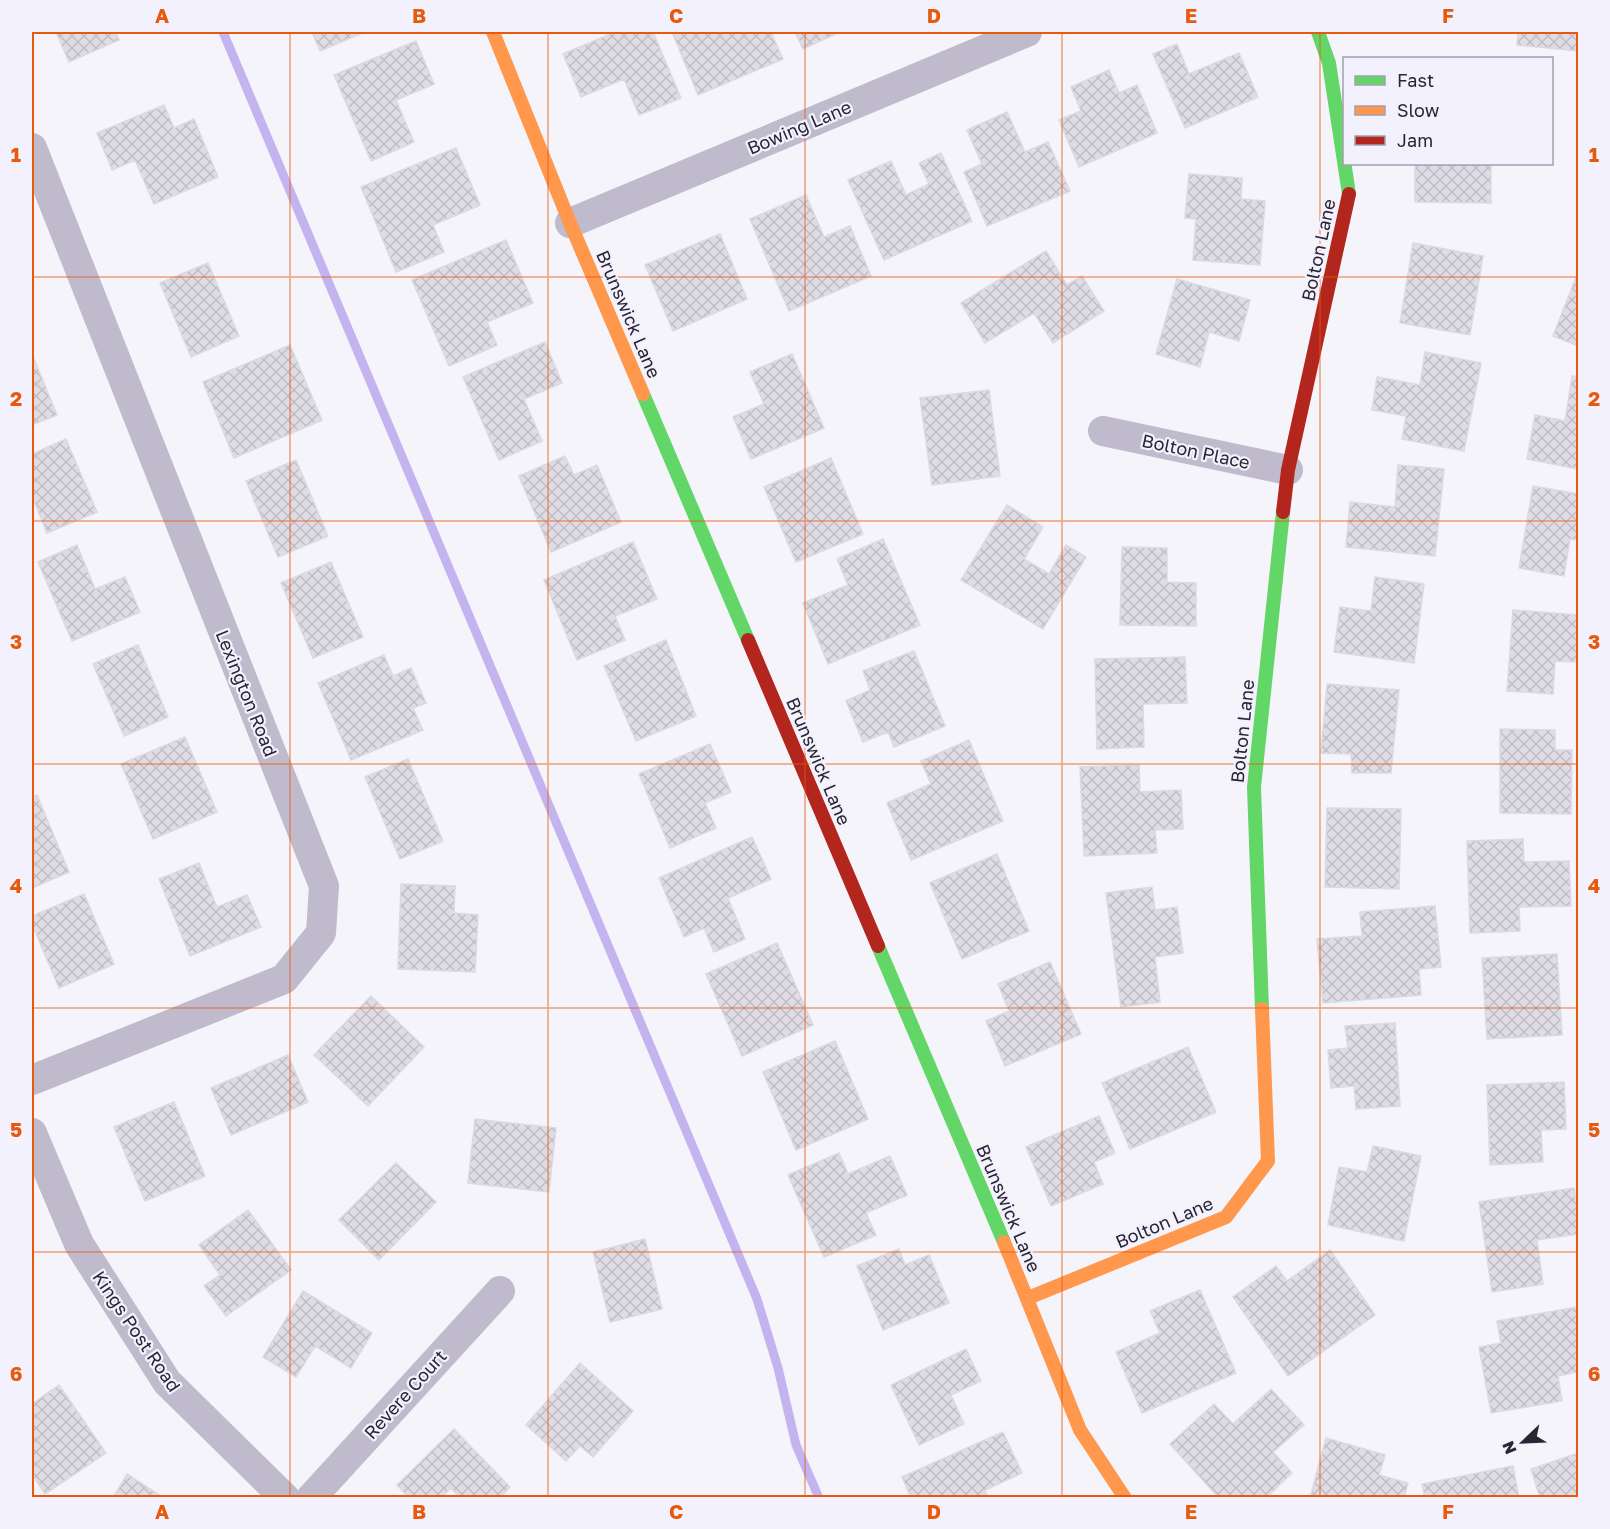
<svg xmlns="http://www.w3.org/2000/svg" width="1610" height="1529" viewBox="0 0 1610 1529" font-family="'Golos Text',sans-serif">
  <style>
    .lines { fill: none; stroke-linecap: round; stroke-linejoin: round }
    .stream { stroke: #c3b4f0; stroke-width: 9 }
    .building { fill: url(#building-cross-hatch); stroke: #dbd9e2; stroke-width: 1.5 }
    .street { stroke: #bfbacc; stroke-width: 30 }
    .fast { stroke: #63d668; stroke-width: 14 }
    .slow { stroke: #ff974d; stroke-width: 14 }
    .jam { stroke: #b3261e; stroke-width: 14 }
    .grid { fill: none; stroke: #e8590c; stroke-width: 1.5; stroke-opacity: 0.55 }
    .labels { text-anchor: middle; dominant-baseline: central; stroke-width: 4.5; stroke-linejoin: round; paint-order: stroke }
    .street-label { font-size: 18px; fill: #292632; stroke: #f3f1fe }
    .neatline { fill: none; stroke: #e8590c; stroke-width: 2 }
    .grid-label { font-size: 20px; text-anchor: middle; font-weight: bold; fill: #e8590c }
  </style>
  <defs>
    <pattern id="building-cross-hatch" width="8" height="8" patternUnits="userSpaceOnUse" patternTransform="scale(1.5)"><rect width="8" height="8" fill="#dfdce6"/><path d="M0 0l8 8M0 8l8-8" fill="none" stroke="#bfbdc6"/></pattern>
  </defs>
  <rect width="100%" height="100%" fill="#f5f4fb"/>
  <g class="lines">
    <path class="stream" d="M223,32L757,1299L778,1368L796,1445L819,1498"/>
  </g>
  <path class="building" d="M56,32H115L119,40L69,62Z
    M312,32H365L320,51Z
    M615,32H653L681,98L639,115L624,79L581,97L563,54Z
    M672,32H771L783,59L698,95Z
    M795,32H840L803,49Z
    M1518,32H1578V51L1517,45Z
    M416,41L434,84L396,100L414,142L371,161L334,75Z
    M1177,44L1189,74L1239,53L1258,97L1185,128L1153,54Z
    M1109,70L1119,93L1137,85L1157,133L1079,167L1059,120L1081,111L1071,87Z
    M164,105L174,128L194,119L218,177L154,204L135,160L112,170L97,133Z
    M1007,112L1025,152L1048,142L1070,191L987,226L964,172L982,164L967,130Z
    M456,148L480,205L433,225L444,252L396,272L361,187Z
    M941,153L972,221L884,260L848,180L891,161L906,195L929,184L919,163Z
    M1415,164H1491V203L1415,202Z
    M1189,174L1242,178L1241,199L1265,201L1260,265L1193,260L1196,219L1185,218Z
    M806,195L824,237L850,226L871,276L789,311L750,219Z
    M720,234L747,299L673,331L645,265Z
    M506,240L533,303L487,322L497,345L449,366L412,280Z
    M1413,243L1483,256L1470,335L1400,323Z
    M1046,251L1067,285L1082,276L1104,311L1053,343L1034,313L985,343L961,303Z
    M208,263L239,336L191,357L160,283Z
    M1578,272V346L1553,336Z
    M1177,279L1250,300L1239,341L1209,332L1200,367L1156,354Z
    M545,342L562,383L524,399L542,441L499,460L463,377Z
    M290,345L322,420L234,458L203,382Z
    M1425,352L1481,363L1464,451L1402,439L1406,416L1372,410L1377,377L1420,385Z
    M32,354L57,415L32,425Z
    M792,354L824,428L751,459L733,417L764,404L750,372Z
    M1572,376L1578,377V469L1527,459L1535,415L1565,421Z
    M989,390L1000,476L932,485L920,398Z
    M66,439L97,512L47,533L32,496V454Z
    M565,456L574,475L597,465L621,522L551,552L519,476Z
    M831,458L863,534L796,562L764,487Z
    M296,460L328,536L278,557L246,481Z
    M1398,465L1444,469L1435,556L1346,547L1350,502L1395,507Z
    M1533,486L1578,494V540L1570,539L1564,576L1519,568Z
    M1007,505L1043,527L1024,559L1049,574L1066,545L1086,557L1043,629L961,580Z
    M883,539L920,625L828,664L803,603L848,585L837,559Z
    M633,542L657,599L615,616L625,640L577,660L544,580Z
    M77,545L95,589L125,577L140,612L72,641L38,562Z
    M1122,547L1167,548V582L1196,583V626L1120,625Z
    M331,562L363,637L313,658L281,583Z
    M1375,577L1424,584L1414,663L1334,652L1340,607L1371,611Z
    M1513,610L1578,615V662L1555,661L1553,694L1507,691Z
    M666,640L696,716L636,741L604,666Z
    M138,645L168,717L124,736L93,664Z
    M914,651L945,726L894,747L888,732L863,742L846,701L870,690L863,671Z
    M384,655L393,676L411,668L426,703L413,708L423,730L351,760L318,683Z
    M1185,657L1187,703L1143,704L1144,747L1097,749L1095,659Z
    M1327,684L1399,690L1391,773H1352L1351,754L1321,753Z
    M1500,729L1555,730V750H1572L1571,814L1500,813Z
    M185,737L217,812L153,839L121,764Z
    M969,740L1003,821L911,860L887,803L931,784L921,761Z
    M710,744L731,792L705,803L716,828L670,848L639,774Z
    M408,759L443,841L400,859L365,777Z
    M1139,765L1140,792L1181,790L1183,829L1155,830L1157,853L1084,856L1080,767Z
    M37,795L69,872L32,888V798Z
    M1327,808L1401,809L1399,889L1325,887Z
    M752,837L771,879L728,898L745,939L714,952L704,928L684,937L659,878Z
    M1523,839L1524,862L1569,861L1571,906L1519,907L1520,931L1470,933L1467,841Z
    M997,854L1029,931L962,959L930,883Z
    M199,863L217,907L247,895L261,927L190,956L159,879Z
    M401,884L455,886L454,913L478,915L475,972L398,969Z
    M1152,887L1155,910L1177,907L1183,953L1155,957L1160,1002L1121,1007L1106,893Z
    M84,894L114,964L59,988L32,924V916Z
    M1435,906L1441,967L1419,969L1421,995L1323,1003L1317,939L1362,936L1360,912Z
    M777,943L813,1025L742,1056L706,974Z
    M1557,954L1562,1035L1487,1039L1482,958Z
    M1050,962L1081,1034L1005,1066L986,1021L1009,1011L998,984Z
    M371,996L424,1047L368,1106L314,1055Z
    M1395,1023L1400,1106L1356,1109L1354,1086L1331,1088L1328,1050L1348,1048L1345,1026Z
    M835,1041L868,1119L796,1150L763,1072Z
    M1188,1047L1216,1112L1130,1149L1102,1083Z
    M288,1055L308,1102L231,1135L211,1088Z
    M1564,1082L1566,1129L1541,1130L1543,1162L1490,1165L1487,1085Z
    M174,1102L205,1176L145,1201L114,1127Z
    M1099,1116L1115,1153L1094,1162L1103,1184L1051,1206L1026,1147Z
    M475,1119L556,1128L549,1192L468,1183Z
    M1373,1146L1421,1156L1404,1241L1328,1225L1339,1167L1367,1172Z
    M839,1153L848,1174L890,1156L907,1195L866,1213L876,1235L824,1257L788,1175Z
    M396,1163L436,1202L379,1260L339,1220Z
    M1574,1188L1578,1215V1234L1537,1240L1543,1284L1492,1292L1479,1202Z
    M248,1210L291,1270L226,1316L204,1286L220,1275L199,1245Z
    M645,1239L662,1309L610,1322L593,1252Z
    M899,1249L905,1265L929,1255L949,1303L883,1330L857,1266Z
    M1330,1250L1375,1315L1288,1376L1233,1297L1276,1266L1287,1281Z
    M1200,1290L1236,1373L1142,1413L1116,1352L1160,1333L1150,1311Z
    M303,1291L372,1333L351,1368L315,1346L296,1377L263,1357Z
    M1578,1307V1372L1558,1376L1562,1401L1491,1413L1479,1347L1501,1343L1497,1321Z
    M966,1349L981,1381L951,1395L964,1424L919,1445L891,1385Z
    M580,1363L633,1411L593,1457L580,1446L566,1461L526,1425Z
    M59,1385L106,1453L45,1494L32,1474V1404Z
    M1271,1389L1304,1425L1273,1452L1292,1473L1266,1498H1219L1170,1444L1214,1404L1233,1424Z
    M454,1429L510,1487L500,1498H460L451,1488L441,1498H409L397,1485Z
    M1003,1432L1022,1473L985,1490L988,1498H911L902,1477Z
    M1326,1438L1385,1455L1379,1475L1408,1483L1404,1498H1310Z
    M1578,1453V1498H1540L1531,1469Z
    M1513,1466L1519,1498H1425L1422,1484Z
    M127,1474L164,1498H113Z"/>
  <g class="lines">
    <path class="street" d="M32,148L324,886L321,933L284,979L32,1080
      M570,223L1027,32
      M1103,431L1288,470
      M32,1133L79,1244L167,1382L285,1498
      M311,1498L500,1291"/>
    <path class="fast" d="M1318,32L1329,63L1349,194
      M643,394L748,640
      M878,946L1004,1242
      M1262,1009L1254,787L1283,512"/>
    <path class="slow" d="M493,32L570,223L643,394
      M1004,1242L1080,1430L1125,1498
      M1028,1298L1226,1217L1268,1161L1262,1009"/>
    <path class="jam" d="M1283,512L1288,470L1349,194
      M748,640L878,946"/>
  </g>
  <path class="grid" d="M290,32V1498M548,32V1498M805,32V1498M1062,32V1498M1320,32V1498M32,277H1578M32,521H1578M32,764H1578M32,1008H1578M32,1252H1578"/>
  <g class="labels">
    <g class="street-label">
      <text transform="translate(799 127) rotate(-23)">Bowing Lane</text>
      <text transform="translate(1318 250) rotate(-78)">Bolton Lane</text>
      <text transform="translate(629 314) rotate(67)">Brunswick Lane</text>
      <text transform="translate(1196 451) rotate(12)">Bolton Place</text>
      <text transform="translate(247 693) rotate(68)">Lexington Road</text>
      <text transform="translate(1242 731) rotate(-84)">Bolton Lane</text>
      <text transform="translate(819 761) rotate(67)">Brunswick Lane</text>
      <text transform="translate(1009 1208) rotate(67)">Brunswick Lane</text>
      <text transform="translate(1164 1222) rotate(-23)">Bolton Lane</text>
      <text transform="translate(137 1331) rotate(56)">Kings Post Road</text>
      <text transform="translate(405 1394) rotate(-48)">Revere Court</text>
    </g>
  </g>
  <rect width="1610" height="1529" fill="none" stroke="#f3f1fe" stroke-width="66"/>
  <rect x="1343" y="57" width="210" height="108" fill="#f3f1fe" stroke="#a2a0ac" stroke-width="1.5"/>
  <rect x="1355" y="76" width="30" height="9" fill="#63d668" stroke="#a2a0ac" stroke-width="1.5"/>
  <text x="1397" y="87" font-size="18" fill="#292632">Fast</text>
  <rect x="1355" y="106" width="30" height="9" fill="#ff974d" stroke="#a2a0ac" stroke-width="1.5"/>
  <text x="1397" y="117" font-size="18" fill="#292632">Slow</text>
  <rect x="1355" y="136" width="30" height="9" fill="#b3261e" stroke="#a2a0ac" stroke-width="1.5"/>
  <text x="1397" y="147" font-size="18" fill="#292632">Jam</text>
  <g transform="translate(1523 1442) rotate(247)" stroke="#f3f1fe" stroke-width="4.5" paint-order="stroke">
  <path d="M0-4.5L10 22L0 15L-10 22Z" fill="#292632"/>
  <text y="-9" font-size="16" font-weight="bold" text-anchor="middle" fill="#292632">N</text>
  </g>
  <rect x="33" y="33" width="1544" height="1463" class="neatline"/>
  <g class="grid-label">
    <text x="162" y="23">A</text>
    <text x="419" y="23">B</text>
    <text x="676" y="23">C</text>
    <text x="934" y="23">D</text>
    <text x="1191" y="23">E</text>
    <text x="1448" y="23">F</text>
    <text x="16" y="162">1</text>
    <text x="1594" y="162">1</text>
    <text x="16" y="406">2</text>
    <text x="1594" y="406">2</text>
    <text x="16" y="649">3</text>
    <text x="1594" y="649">3</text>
    <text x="16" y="893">4</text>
    <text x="1594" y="893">4</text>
    <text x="16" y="1137">5</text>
    <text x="1594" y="1137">5</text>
    <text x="16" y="1381">6</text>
    <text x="1594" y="1381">6</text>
    <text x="162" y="1519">A</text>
    <text x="419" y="1519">B</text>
    <text x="676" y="1519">C</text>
    <text x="934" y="1519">D</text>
    <text x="1191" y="1519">E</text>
    <text x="1448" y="1519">F</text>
  </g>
</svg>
